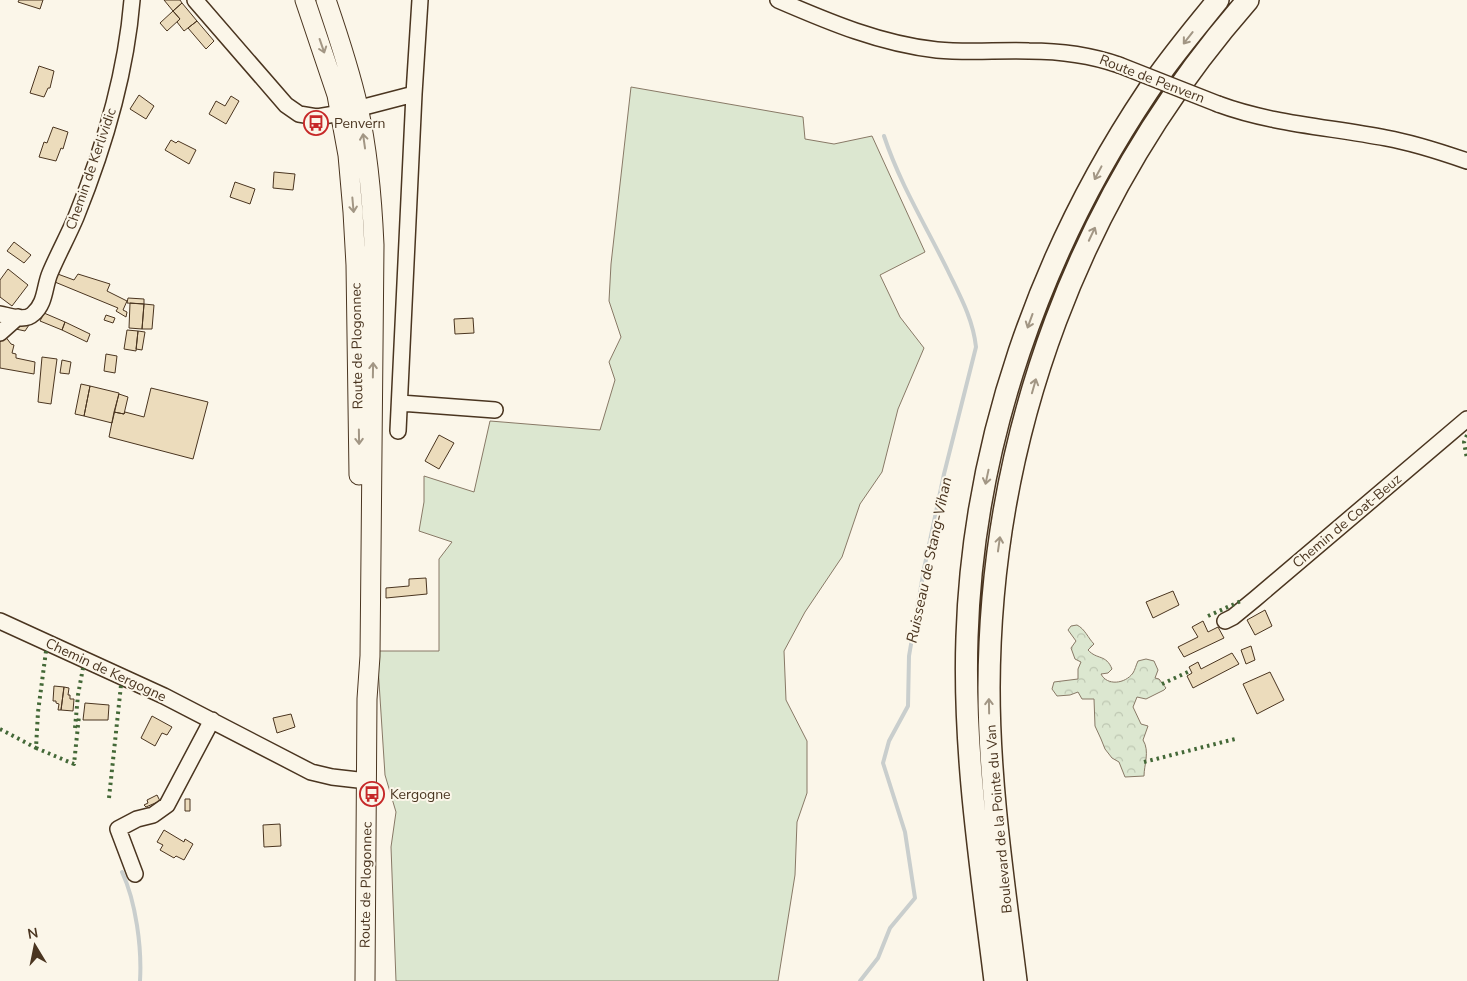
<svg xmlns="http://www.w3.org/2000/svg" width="1467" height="981" viewBox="0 0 1467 981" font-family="'Nunito Sans',sans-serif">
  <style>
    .grass { fill: #dce7d0; stroke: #887966 }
    .forest { fill: url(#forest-crowns); stroke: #887966 }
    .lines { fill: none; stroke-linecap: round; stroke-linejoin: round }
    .stream { stroke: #c9cecd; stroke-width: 4 }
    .building { fill: #ecdcbc; stroke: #4a3520 }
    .minor-casing { stroke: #4a3520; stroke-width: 18 }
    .major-casing { stroke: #4a3520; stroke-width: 21 }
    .highway-casing { stroke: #4a3520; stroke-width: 24 }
    .minor { stroke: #fbf6e9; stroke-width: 15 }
    .major { stroke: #fbf6e9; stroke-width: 19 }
    .highway { stroke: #fbf6e9; stroke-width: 21 }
    .minor-bridge-casing { stroke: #4a3520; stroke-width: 18; stroke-linecap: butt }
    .minor-bridge { stroke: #fbf6e9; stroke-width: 15 }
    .hedge { stroke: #436837; stroke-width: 4; stroke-dasharray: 2.5 4; stroke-linecap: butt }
    .oneway { stroke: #a29684 }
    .labels { text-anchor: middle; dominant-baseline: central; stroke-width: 4; stroke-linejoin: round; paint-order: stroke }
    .street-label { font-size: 14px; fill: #4a3520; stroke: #fbf6e9 }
    .poi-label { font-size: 14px; fill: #4a3520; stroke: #fbf6e9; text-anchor: start }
    .water-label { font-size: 15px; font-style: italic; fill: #4a3520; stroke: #fbf6e9 }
  </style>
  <defs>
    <pattern id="forest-crowns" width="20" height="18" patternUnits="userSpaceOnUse" patternTransform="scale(1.25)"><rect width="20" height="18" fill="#dce7d0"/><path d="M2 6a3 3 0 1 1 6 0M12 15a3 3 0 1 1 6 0" fill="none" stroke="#bec7b2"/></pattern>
  </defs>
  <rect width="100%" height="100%" fill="#fbf6e9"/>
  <path class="grass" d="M631,87L803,117L805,139L834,144L872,136L925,252L880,275L900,317L924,348L898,409L882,472L860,504L842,557L805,612L784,651L786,700L807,741V793L797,822L795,875L778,981H396L391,847L396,812L385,775L377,651H439V559L452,542L419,531L424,502V476L474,492L490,421L600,430L615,380L609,362L621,337L609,301L611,264Z"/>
  <path class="forest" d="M1077,625C1085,629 1088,638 1094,644L1088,650C1097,660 1106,654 1112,669L1108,673L1101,674C1107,686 1125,684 1133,673C1135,670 1136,665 1138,661L1146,659L1154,661L1158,670L1155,678L1159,679L1166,688L1164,690L1146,699L1137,697L1133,707L1141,724L1148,726L1143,740C1150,751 1144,765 1144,776L1125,777L1119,762L1112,758L1105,749L1101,739L1095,726L1094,699H1082L1078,692L1070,695L1057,696L1052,689L1054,682L1078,679V669L1081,662L1075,659L1071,648L1076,641L1068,630L1071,626Z"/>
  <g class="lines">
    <path class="stream" d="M122,872C136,902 142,948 140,981
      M860,981L878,958L890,928L915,898L905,832L883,763L889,741L908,706L909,656L924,569L944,474L976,347C973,319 960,296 948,271C926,226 900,184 884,136"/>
  </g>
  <path class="building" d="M19,0H43L40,9L18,2Z
    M164,0H180L182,3L173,11Z
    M182,3L197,21L184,31L177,22L180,19L173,11Z
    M173,11L180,19L167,31L160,23Z
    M197,21L214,41L206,49L188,28Z
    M39,66L54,71L50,88H48L44,97L30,93Z
    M139,95L154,106L146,119L130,109Z
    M231,96L239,101L226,124L209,114L216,101L225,106Z
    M53,127L68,132L63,149L61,148L56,161L39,157L44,142L47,143Z
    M171,140L176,143L178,141L196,150L189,164L165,150Z
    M274,172L295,174L293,190L273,188Z
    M235,182L255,189L250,204L230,197Z
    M14,242L31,255L24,263L7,251Z
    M8,269L28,285L12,306L0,297V280Z
    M55,273L74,280L78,274L110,284L107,291L127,301L123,310L127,312L126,317L116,311L118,308L50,280Z
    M128,298L144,299V304L127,303Z
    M130,303L144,304L142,329L129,328Z
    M144,304L154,305L152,329H142Z
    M44,313L65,322L62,330L40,321Z
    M106,315L115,318L113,323L104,320Z
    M473,318L474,333L455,334L454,319Z
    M65,322L90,334L87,342L62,330Z
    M15,323L29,325L25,331L11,328Z
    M127,330L138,331L136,351L124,349Z
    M138,331L145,332L142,350L136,349Z
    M5,336L11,344L14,345L12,353L16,354V358L35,362L34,374L0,368V342Z
    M106,354L117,356L115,373L104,371Z
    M42,357L57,359L51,404L38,402Z
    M62,360L71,362L69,374L60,373Z
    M81,384L90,386L84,416L75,414Z
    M90,386L119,393L112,423L84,416Z
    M151,388L208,402L193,459L109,437L114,412L124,414L125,412L144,417Z
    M119,394L128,397L124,414L114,412Z
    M439,435L454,443L439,469L425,461Z
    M426,578L427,594L386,598V588L409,586V579Z
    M1173,591L1179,605L1153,618L1146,602Z
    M1265,610L1272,626L1255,635L1247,620Z
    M1203,621L1208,632L1218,627L1224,638L1184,657L1178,647L1198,637L1192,627Z
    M1251,646L1255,660L1246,664L1241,650Z
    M1232,653L1239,664L1193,688L1187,676L1192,673L1189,667L1198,662L1201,669Z
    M1270,672L1284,700L1257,714L1243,684Z
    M54,686L64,687L61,710H58L59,704L56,703V701H53Z
    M64,687L69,688L68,695H70V699H74L73,711L61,710Z
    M85,703L109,705L108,720H83Z
    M291,714L295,727L277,733L273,718Z
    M152,716L172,727L167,735L162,733L155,746L141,738Z
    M157,795L160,801L146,807L144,805L148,803L147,800Z
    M185,799H190V811H185Z
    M280,824L281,846L264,847L263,825Z
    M164,830L184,842L185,839L193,844L184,860L176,856L174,858L160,850L163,845L157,842Z"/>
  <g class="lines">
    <defs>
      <path id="minor" d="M195,0L286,105L299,114L317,117L341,113L414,94
        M778,0C829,22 881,44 937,50C968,53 998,50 1029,51C1060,51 1090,55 1119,65
        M1218,104C1272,124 1329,127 1386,138C1414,143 1441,152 1467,161
        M0,314C10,316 25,322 33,314C46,303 44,287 50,273C58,254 68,236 76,217C104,148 126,74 132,0
        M0,333L18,317
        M400,403L495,410
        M398,431L414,94L420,0
        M0,621L164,696L311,772L332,777L367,781
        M1225,621L1233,617L1255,599L1467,419
        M135,874L118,829L137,819L153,815L167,805L212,720"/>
      <path id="major" d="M305,0L337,95L348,155L353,212L356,265L359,475
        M326,0C338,35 350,71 358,107C368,152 372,199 374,245L370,656L367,699L365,981"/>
      <path id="highway" d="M995,981C981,867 963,752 967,637C973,443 1040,252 1148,91C1169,59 1194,30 1218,0
        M1016,981C1004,884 989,786 989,688C990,433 1080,192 1248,0"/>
    </defs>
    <use href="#minor" class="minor-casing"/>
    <use href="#major" class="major-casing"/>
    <use href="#highway" class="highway-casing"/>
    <use href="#minor" class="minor"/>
    <use href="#major" class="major"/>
    <use href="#highway" class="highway"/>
    <defs>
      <path id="minor-bridge" d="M1119,65L1218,104"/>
    </defs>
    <use href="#minor-bridge" class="minor-bridge-casing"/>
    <use href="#minor-bridge" class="minor-bridge"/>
    <path class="hedge" d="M1467,435L1464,442L1467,459
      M1208,616L1241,601
      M46,651L38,712L36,748L74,764L79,716
      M1162,684L1190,671
      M75,728L78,695L83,668
      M0,729L36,748
      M1144,762L1235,739
      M109,798L121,685"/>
  </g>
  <defs><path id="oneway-shaft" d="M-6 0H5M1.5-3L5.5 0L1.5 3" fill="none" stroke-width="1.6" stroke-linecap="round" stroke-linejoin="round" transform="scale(1.25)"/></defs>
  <g class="oneway">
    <use href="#oneway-shaft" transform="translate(1188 38) rotate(128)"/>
    <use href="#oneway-shaft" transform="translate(322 46) rotate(71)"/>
    <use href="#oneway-shaft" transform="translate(364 141) rotate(-98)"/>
    <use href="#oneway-shaft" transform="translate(1098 173) rotate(118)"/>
    <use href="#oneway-shaft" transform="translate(353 205) rotate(85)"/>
    <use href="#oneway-shaft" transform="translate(1092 234) rotate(-65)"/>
    <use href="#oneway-shaft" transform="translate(1030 321) rotate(110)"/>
    <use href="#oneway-shaft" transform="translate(373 370) rotate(-89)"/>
    <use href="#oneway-shaft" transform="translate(1034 386) rotate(-74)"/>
    <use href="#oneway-shaft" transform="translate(359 437) rotate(89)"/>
    <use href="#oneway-shaft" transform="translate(987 477) rotate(102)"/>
    <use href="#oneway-shaft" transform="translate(999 544) rotate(-82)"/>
    <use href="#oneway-shaft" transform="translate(989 706) rotate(-91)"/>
  </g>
  <defs>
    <symbol id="bus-ring" viewBox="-11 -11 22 22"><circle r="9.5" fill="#fbf6e9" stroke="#c62828" stroke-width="1.5"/><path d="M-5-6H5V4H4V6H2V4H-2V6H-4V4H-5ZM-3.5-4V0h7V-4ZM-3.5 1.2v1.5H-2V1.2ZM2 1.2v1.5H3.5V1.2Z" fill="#c62828"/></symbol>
  </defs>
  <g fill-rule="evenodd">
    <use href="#bus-ring" x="302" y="109" width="28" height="28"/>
    <use href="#bus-ring" x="358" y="780" width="28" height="28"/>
  </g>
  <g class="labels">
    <g class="street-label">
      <text transform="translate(1152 79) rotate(21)">Route de Penvern</text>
      <text transform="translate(91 169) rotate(-71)">Chemin de Kerlividic</text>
      <text transform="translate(357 346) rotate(-91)">Route de Plogonnec</text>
      <text transform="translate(1347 521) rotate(-40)">Chemin de Coat-Beuz</text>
      <text transform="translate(106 670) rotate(25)">Chemin de Kergogne</text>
      <text transform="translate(999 819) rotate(-95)">Boulevard de la Pointe du Van</text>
      <text transform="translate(366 885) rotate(-89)">Route de Plogonnec</text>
    </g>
    <g class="poi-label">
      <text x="334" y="123">Penvern</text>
      <text x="390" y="794">Kergogne</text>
    </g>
    <g class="water-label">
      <text transform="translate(929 560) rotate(-78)">Ruisseau de Stang-Vihan</text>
    </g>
  </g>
  <g transform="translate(35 946) rotate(350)" stroke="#fbf6e9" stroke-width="4" paint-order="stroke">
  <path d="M0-4L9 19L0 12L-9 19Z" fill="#4a3520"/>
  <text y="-8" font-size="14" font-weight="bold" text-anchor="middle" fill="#4a3520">N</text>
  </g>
</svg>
